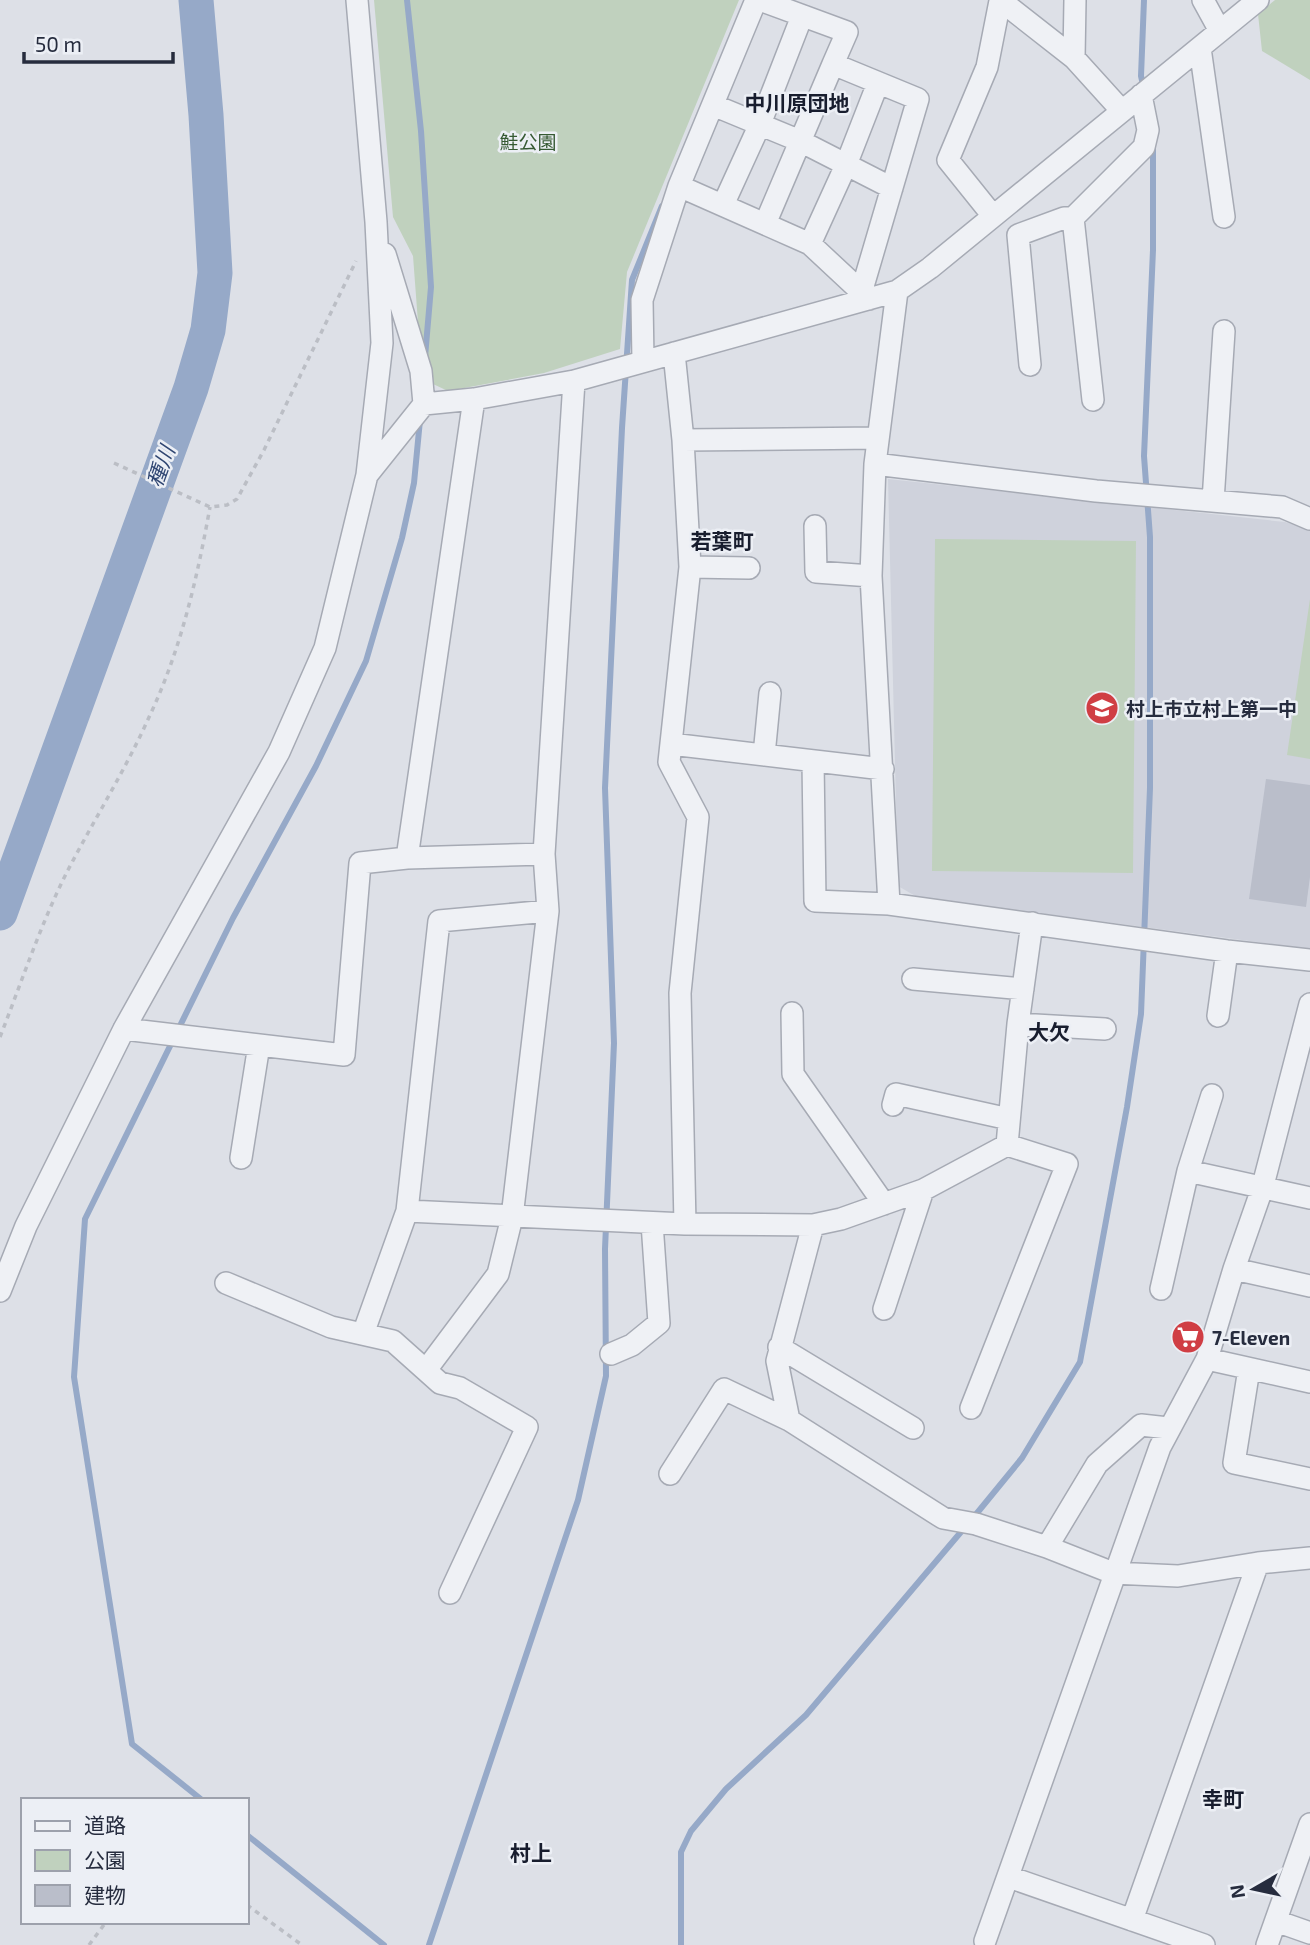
<svg xmlns="http://www.w3.org/2000/svg" width="1310" height="1945" viewBox="0 0 1310 1945" font-family="'Exo 2','Noto Sans JP',sans-serif">
  <style>
    .built { fill: #cfd2dc }
    .green { fill: #c0d1be }
    .lines { fill: none; stroke-linecap: round; stroke-linejoin: round }
    .stream { stroke: #96a9c8; stroke-width: 6 }
    .river { stroke: #96a9c8; stroke-width: 35 }
    .building { fill: #babeca }
    .minor-casing { stroke: #a6aab4; stroke-width: 24 }
    .path { stroke: #bbbec5; stroke-width: 3.5; stroke-dasharray: 5 5; stroke-linecap: butt }
    .minor { stroke: #eff1f5; stroke-width: 21 }
    .labels { text-anchor: middle; dominant-baseline: central; stroke-width: 5; stroke-linejoin: round; paint-order: stroke }
    .park-label { font-size: 19px; fill: #365a33; stroke: #eceff5 }
    .poi-label { font-size: 19px; font-weight: bold; fill: #262c3e; stroke: #eceff5; text-anchor: start }
    .neighbourhood-label { font-size: 21px; font-weight: bold; fill: #181d2e; stroke: #eceff5 }
    .water-label { font-size: 21px; font-style: italic; fill: #304672; stroke: #eceff5 }
  </style>
  <rect width="100%" height="100%" fill="#dde0e7"/>
  <path class="built" d="M888,479L1285,522L1310,529V949L917,897L898,886Z"/>
  <path class="green" d="M374,0H739L627,272L620,349L544,373L448,391L433,384L420,349L413,256L393,217Z
    M1275,0H1310V80L1262,51L1258,14Z
    M935,539L1136,541L1133,873L932,871Z
    M1310,599V759L1287,755Z"/>
  <g class="lines">
    <path class="stream" d="M407,0L421,131L431,287L425,357
      M1144,0L1141,76L1144,89
      M973,1518L1022,1458L1080,1362L1127,1107L1141,1014L1150,788V537L1144,456L1153,250V144
      M202,1800L132,1744L74,1377L85,1219L233,918L316,766L366,661L402,538L414,483L420,420
      M247,1835L384,1945
      M429,1945L578,1500L606,1376L605,1249L614,1043L605,788L622,428L632,280L662,206
      M681,1945V1852L691,1831L726,1789L806,1715L966,1526"/>
    <path class="river" d="M0,913L191,388L208,330L215,273L206,115L196,0"/>
  </g>
  <path class="building" d="M1266,779L1310,785V877L1306,907L1249,899Z"/>
  <g class="lines">
    <defs>
      <path id="minor" d="M760,0L847,32L833,64
        M1000,0L1074,58L1122,111
        M1203,0L1220,31
        M1200,48L1224,217
        M1074,58L1075,0
        M713,105L800,141L892,188
        M679,186L810,244L869,299
        M723,205L760,124L802,16
        M993,216L948,160L987,67L1000,1
        M765,224L833,64L918,99L861,293
        M810,244L846,165L878,83
        M897,291L875,464L871,576L889,904L1227,951L1310,960
        M674,353L683,440L690,567L669,762L698,817L680,993L685,1224
        M643,361L642,300L679,186L756,0
        M1030,365L1018,235L1064,218H1073
        M1093,400L1073,218L1144,147L1148,130L1141,95
        M424,404L474,399L574,381L897,291L930,268L1258,0
        M683,440L878,438
        M875,464L1096,491L1282,507L1310,519
        M368,474L424,404L421,371L385,254
        M1213,501L1224,331
        M815,526L816,572L871,576
        M690,567L749,568
        M671,744L883,769
        M764,755L770,693
        M813,761L815,901L889,904
        M407,858L544,854
        M913,979L1023,989
        M792,1013L793,1074L884,1204
        M1218,1016L1227,951
        M1018,1024L1105,1029
        M124,1029L344,1055L360,863L407,858L474,399
        M893,1105L896,1094L1009,1119
        M241,1158L259,1045
        M1188,1171L1212,1095
        M407,1211L685,1224L813,1225L841,1219L923,1190L1007,1145L1018,1024L1032,923
        M1234,1269L1310,1286
        M226,1283L331,1327L393,1341L440,1383L460,1388L527,1427L450,1593
        M1161,1289L1188,1171L1310,1198
        M0,1291L26,1226L124,1029L279,752L325,648L367,475L382,343L376,222L357,0
        M884,1309L923,1190
        M363,1334L407,1211L439,921L548,911
        M779,1347L913,1428
        M611,1354L632,1345L659,1323L652,1223
        M1207,1359L1310,1382
        M1249,1369L1234,1463L1310,1479
        M426,1370L498,1274L512,1217L548,911L544,854L574,381
        M971,1408L1067,1164L1007,1145
        M789,1420L943,1518L976,1524L1047,1547
        M1168,1428L1141,1425L1097,1464L1047,1547L1113,1573L1178,1576L1258,1563L1310,1558
        M670,1474L724,1389L789,1420L777,1361L813,1225
        M1009,1877L1204,1945
        M1132,1920L1258,1563
        M1276,1921L1310,1933
        M985,1941L1160,1447L1207,1359L1234,1269L1262,1189L1310,1004
        M1267,1945L1310,1824"/>
    </defs>
    <use href="#minor" class="minor-casing"/>
    <path class="path" d="M114,463L210,507L227,505L237,499L264,450L356,261
      M0,1037C22,981 41,923 68,870C95,818 126,769 150,715C181,649 197,579 210,507
      M247,1905L302,1945
      M89,1945L106,1922"/>
    <use href="#minor" class="minor"/>
  </g>
  <defs>
    <symbol id="school-disc" viewBox="-11 -11 22 22"><circle r="9.5" fill="#d03e44" stroke="#eceff5"/><path d="M0-5L7-2L0 1L-7-2ZM-4 1L0 2.5L4 1V4Q0 6-4 4Z" fill="#fff"/></symbol>
    <symbol id="supermarket-disc" viewBox="-11 -11 22 22"><circle r="9.5" fill="#d03e44" stroke="#eceff5"/><path d="M-6-5.5h2.5l.6 2H6L4.5 2H-2.5L-4.4-4H-6ZM-1.5 3.2a1.3 1.3 0 1 0 .1 0ZM3 3.2a1.3 1.3 0 1 0 .1 0Z" fill="#fff"/></symbol>
  </defs>
  <g fill-rule="evenodd">
    <use href="#school-disc" x="1083" y="689" width="38" height="38"/>
    <use href="#supermarket-disc" x="1169" y="1318" width="38" height="38"/>
  </g>
  <g class="labels">
    <g class="park-label">
      <text x="528" y="141">鮭公園</text>
    </g>
    <g class="poi-label">
      <text x="1126" y="708">村上市立村上第一中</text>
      <text x="1212" y="1337">7-Eleven</text>
    </g>
    <g class="neighbourhood-label">
      <text x="797" y="102">中川原団地</text>
      <text x="722" y="540">若葉町</text>
      <text x="1049" y="1031">大欠</text>
      <text x="1223" y="1798">幸町</text>
      <text x="531" y="1852">村上</text>
    </g>
    <g class="water-label">
      <text transform="translate(160 466) rotate(-70)">種川</text>
    </g>
  </g>
  <rect x="21" y="1798" width="228" height="126" fill="#eceff5" stroke="#9da1ac" stroke-width="2"/>
  <rect x="35" y="1821" width="35" height="10" fill="#eff1f5" stroke="#9da1ac" stroke-width="2"/>
  <text x="84" y="1833" font-size="21" fill="#262c3e">道路</text>
  <rect x="35" y="1850" width="35" height="21" fill="#c0d1be" stroke="#9da1ac" stroke-width="2"/>
  <text x="84" y="1868" font-size="21" fill="#262c3e">公園</text>
  <rect x="35" y="1885" width="35" height="21" fill="#babeca" stroke="#9da1ac" stroke-width="2"/>
  <text x="84" y="1903" font-size="21" fill="#262c3e">建物</text>
  <g transform="translate(1254 1889) rotate(261)" stroke="#eceff5" stroke-width="5" paint-order="stroke">
  <path d="M0-5L12 26L0 18L-12 26Z" fill="#262c3e"/>
  <text y="-10" font-size="19" font-weight="bold" text-anchor="middle" fill="#262c3e">N</text>
  </g>
  <path d="M24 52v10h149v-10" fill="none" stroke="#262c3e" stroke-width="3.5"/>
  <text x="35" y="52" font-size="21" fill="#262c3e" stroke="#eceff5" stroke-width="5" paint-order="stroke">50 m</text>
</svg>
